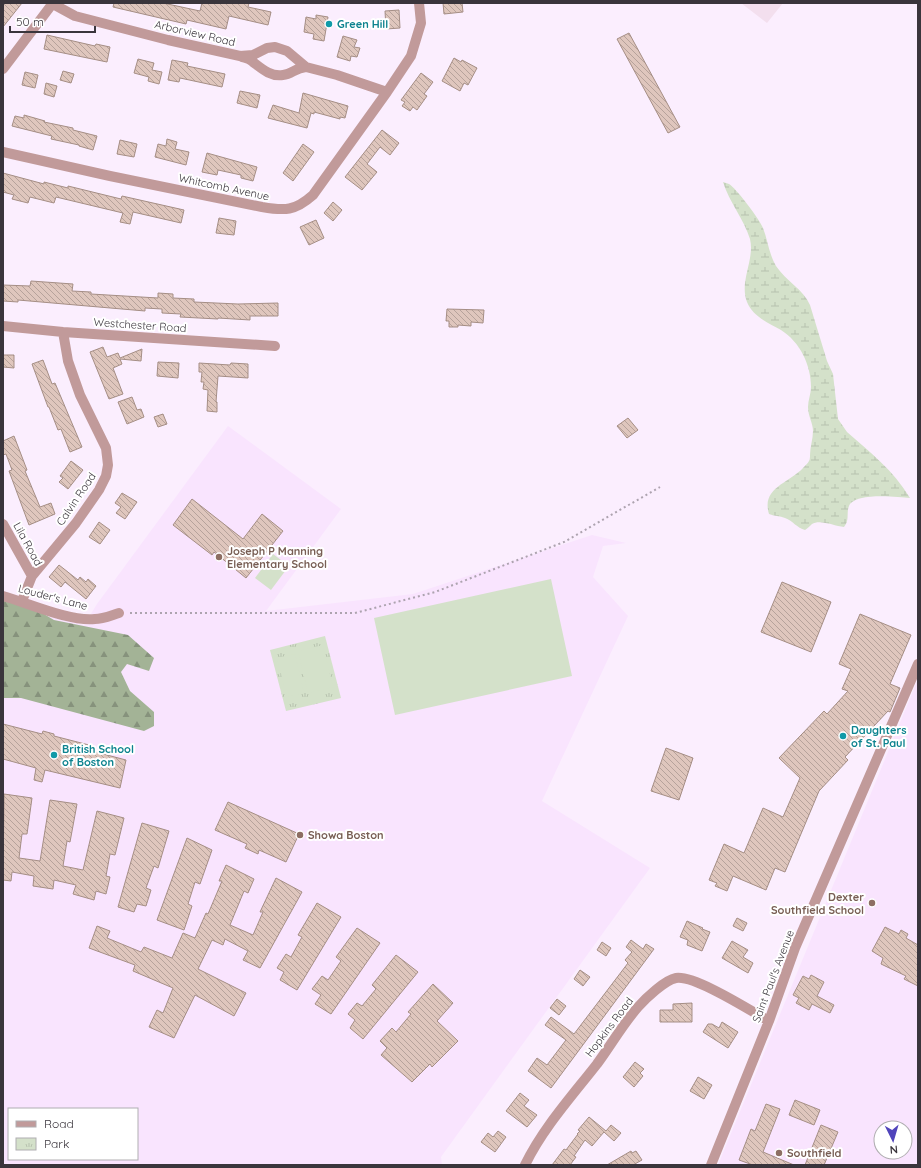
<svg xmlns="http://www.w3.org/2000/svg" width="921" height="1168" viewBox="0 0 921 1168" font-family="Quicksand,sans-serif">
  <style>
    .commercial { fill: #f3dfee }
    .built { fill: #f9e4fe; fill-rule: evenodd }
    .forest { fill: url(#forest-firs) }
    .wetland { fill: url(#wetland-marsh) }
    .park { fill: url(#park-tufts) }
    .pitch { fill: #d4e1ca }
    .building { fill: url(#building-back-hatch); stroke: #a58e85 }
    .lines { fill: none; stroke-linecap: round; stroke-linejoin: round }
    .path { stroke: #ada3af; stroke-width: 2; stroke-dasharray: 2 3; stroke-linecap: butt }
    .minor { stroke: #c19a9a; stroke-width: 10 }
    .culture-dot { fill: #0f9aa8; stroke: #fff; stroke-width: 1.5 }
    .education-dot { fill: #8d6e63; stroke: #fff; stroke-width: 1.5 }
    .labels { text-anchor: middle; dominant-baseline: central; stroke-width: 4; stroke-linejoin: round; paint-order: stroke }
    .culture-label { font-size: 11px; font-weight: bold; fill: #0d838f; stroke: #fff; text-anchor: start }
    .street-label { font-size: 11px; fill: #3a353c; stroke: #fff }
    .education-label { font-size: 11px; font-weight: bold; fill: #785e54; stroke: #fff; text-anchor: start }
  </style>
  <defs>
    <pattern id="forest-firs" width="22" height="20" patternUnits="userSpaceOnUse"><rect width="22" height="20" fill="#a3b396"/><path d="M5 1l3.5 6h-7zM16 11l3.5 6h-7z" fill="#86927c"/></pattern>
    <pattern id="wetland-marsh" width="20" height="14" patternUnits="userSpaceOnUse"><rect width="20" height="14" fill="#d4e1ca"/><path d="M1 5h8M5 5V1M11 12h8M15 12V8" fill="none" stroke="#b7c2ae"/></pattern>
    <pattern id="park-tufts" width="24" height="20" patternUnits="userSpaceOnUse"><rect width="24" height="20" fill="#d4e1ca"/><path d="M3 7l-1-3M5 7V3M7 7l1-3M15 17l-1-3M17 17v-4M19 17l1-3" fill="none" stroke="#b7c2ae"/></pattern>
    <pattern id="building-back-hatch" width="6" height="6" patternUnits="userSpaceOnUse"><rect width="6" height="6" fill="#dfc6bd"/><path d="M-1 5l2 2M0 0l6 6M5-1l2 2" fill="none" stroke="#b6a29b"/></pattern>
  </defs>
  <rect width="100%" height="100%" fill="#fbeefe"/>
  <path class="commercial" d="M741,3H783L767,23Z"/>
  <path class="built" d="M228,426L341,509L266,611L413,594L592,535L626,543L603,546L593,577L628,616L542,801L650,868L441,1157L442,1165H3V602L84,625L97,604ZM9,1109H137V1159H9Z
    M918,679V1165H718ZM881,1128H905V1152H881Z"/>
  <path class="forest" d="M3,600L27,604L54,620L128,635L154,658L149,671L127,664L121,672L130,691L154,712V726L144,731L21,698H3Z"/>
  <path class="wetland" d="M723,182C725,183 727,183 729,184C736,188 760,220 763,228C768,241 769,254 776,266C786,281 803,289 810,305L827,361L833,374L838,419L847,432C871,453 893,470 910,498C897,497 855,492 849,506C846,513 850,520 844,527C834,526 820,519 812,524C810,526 808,528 805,530C797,528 793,521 785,518C780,516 774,516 769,514C761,488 789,483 803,468C805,466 808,463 809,461C810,460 810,456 810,455C810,447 813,439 813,431C813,423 808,416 808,407C808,400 811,394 811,387C811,365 800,342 781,330C769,323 753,317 747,302C739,281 755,260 750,239C744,219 729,202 723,182Z"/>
  <path class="park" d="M325,636L341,698L286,711L270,650Z"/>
  <path class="pitch" d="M273,554L289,566L271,590L255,578Z
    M551,579L572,676L395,715L374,618Z
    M323,645L333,687L308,693L298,651Z
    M295,654L304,693L287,697L277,658Z"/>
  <path class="building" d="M5,3H22L3,27V6Z
    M114,3H163L200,11L202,3H249L248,7L271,12L268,25L229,16L226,29L187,20L186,24L113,7Z
    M443,3H462L463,12L444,14Z
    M399,10L400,28L386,29L385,11Z
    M316,15L328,17L324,41L313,39L314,34L304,32L306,17L316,19Z
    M629,33L680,127L668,133L617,39Z
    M47,35L95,46L96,44L110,47L107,62L44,49Z
    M343,36L357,40L354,47L360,48L357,57L351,56L350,61L337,57Z
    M454,58L461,62L462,60L477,68L468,85L464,83L460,91L442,81Z
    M138,59L154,63L152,70L162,72L159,84L148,81L149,77L134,73Z
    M172,60L188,63L187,66L225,74L222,87L180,78L179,82L168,80Z
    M63,71L74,74L71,83L60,80Z
    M25,72L38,75L35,88L22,85Z
    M421,73L433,82L424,94L427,96L417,110L413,107L410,111L402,106L405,102L401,100Z
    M46,83L57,86L54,97L44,94Z
    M240,91L260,95L257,108L237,103Z
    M303,93L348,106L345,118L340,117V119L314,112V114L311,113L307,128L268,118L273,105L299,113Z
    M24,115L45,121L44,122L73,128V130L97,136L93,150L79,146V145L51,139L52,136L12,126L15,116L24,118Z
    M382,130L399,143L390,155L380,147L367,164L377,172L362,190L345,177Z
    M167,139L177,142L175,149L189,152L186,165L155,157L158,144L166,146Z
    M120,140L137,144L134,157L117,154Z
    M303,144L314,152L293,181L283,173Z
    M207,153L257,167L253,181L241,178V175L218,170L217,175L202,172Z
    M3,173L44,184V182L68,188V186L121,199L122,196L184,210L181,223L133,212L130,224L120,222L123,213L56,197L54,203L30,197L28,203L12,199L14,195L3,192Z
    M333,202L342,210L333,221L324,213Z
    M219,218L236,221L234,235L216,233Z
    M316,220L324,238L309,245L300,227Z
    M31,281L73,284L72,291L91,292V294L158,298V293L173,294V298L194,299V302L238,304L278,303V316H250V320L218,318V319L180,317L181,314L162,313V309L145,308V311L18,300V302L3,301V285L30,286Z
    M447,309L484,310L483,323L471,322V326L458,325V327H449V321H446Z
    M103,347L107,357L118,353L120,358L142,349L141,361L120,359L122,364L113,368L123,394L109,399L90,352Z
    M3,355H14V368L3,367Z
    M43,360L52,384L55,383L82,447L70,452L61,429L58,430L49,407H48L32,364Z
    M158,362L179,363L178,378L157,376Z
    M199,363L230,365L231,363L248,364V378L218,376L216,402H217V412L207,411L208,390L203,389L204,382H201L202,372H199Z
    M132,397L137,410L141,409L144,417L127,424L118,402Z
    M163,414L167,424L158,427L154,417Z
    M628,418L638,430L627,438L617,426Z
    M14,436L27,470L25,471L40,507L51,503L55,514L29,525L9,471L12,470L6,454L3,455V441Z
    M71,461L83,470L68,489L59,482L63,478L60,476Z
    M122,493L137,502L125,519L116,513L121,507L115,503Z
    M192,499L243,539L262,514L283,531L246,578L214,552L212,555L173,525Z
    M99,522L110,530L100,544L89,537Z
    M59,565L78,580L80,577L86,582L88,579L96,586L86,599L65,582L61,587L49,577Z
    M782,582L831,602L811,652L761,632Z
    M860,614L911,635L890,684L900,688L890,712L888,711L845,757L848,760L819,791L785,872L775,868L766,890L733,876L727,891L715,886L717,883L709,880L724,844L744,853L763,808L783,817L800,778L779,758L824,711L827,714L848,691L842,689L851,669L839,664Z
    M3,724L42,734L43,731L54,734V736L89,745L88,750L126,760L120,788L45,770L42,782L34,780L36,768L3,759Z
    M666,748L693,758L679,800L651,791Z
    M4,794L32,798L27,834H22L19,858L40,861L50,800L77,804L70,842L67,841L63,866L83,870L97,811L124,818L115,855L110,854L106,876L110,877L106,894L96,891L94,900L73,894L76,885L54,880L53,889L33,886L34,876L12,872L11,881L3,880Z
    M228,802L299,834L286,862L259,850L258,854L245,848L247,844L215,830Z
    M142,823L169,831L158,868L154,866L146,888L151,890L146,906L137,904L134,912L118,907Z
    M187,838L212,850L200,884L195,882L188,904L192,906L184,930L157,920Z
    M226,865L254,879L248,893L244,891L230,925L253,935L263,912H260L276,878L302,892L260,968L243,960L248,951L225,939L223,945L212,940L198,969L246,993L234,1016L195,995L174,1038L149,1027L157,1010L163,1013L173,988L133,971L135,965L89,948L97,926L110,931L107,938L141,952L144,947L172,958L183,933L195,938L206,913L208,914L222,881H219Z
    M317,903L341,917L297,990L280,980L284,972L277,968L286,954L291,957L302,937L298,935Z
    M737,918L747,923L743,931L733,926Z
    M687,921L703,928L702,929L710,932L702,951L687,945L688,940L680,937Z
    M885,927L899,934L901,930L908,934L906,938L918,945V986L904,979L906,976L881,964L883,958L872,951Z
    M357,928L380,943L331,1014L315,1004L321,995L312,989L322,976L328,980L341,961L336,957Z
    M631,940L643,949L646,944L654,949L551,1088L528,1071L537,1058L547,1065L566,1040L545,1025L551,1017L574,1034L628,963L625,960L632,952L626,947Z
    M732,941L748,950L743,957L753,963L748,973L722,958Z
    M602,942L611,948L606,956L597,950Z
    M396,955L418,972L363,1039L350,1028L355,1020L348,1014L357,1003L362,1006L376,989L372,985Z
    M580,970L590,977L583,986L574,979Z
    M811,975L824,982L817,996L834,1005L830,1013L812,1004L809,1010L796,1003L799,998L793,995L803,976L809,979Z
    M433,984L453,1003L437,1021L458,1041L432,1067L430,1064L412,1082L381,1055L387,1048L380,1041L392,1028L396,1032L411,1014L408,1012Z
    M557,999L566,1006L559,1015L550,1008Z
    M692,1003V1022H660V1010H673V1004Z
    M722,1022L738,1032L728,1048L703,1032L708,1024H712L719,1028Z
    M635,1062L644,1069L640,1073L643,1076L634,1087L623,1077Z
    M698,1077L712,1085L704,1099L690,1091Z
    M520,1093L529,1100L524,1106L537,1115L527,1127L506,1111Z
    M795,1100L820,1110L814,1125L789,1115Z
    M766,1104L780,1109L763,1152L794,1165H753L739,1160L751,1129L755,1131Z
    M589,1117L606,1131L611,1125L621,1133L614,1141L604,1132L592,1146L585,1140L574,1156L576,1157L570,1165H552L564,1149L566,1150L578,1134H577L580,1131L578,1130Z
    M821,1125L838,1132L824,1165H805Z
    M498,1131L506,1137L495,1152L481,1142L488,1133L493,1137Z
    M631,1151L632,1153L636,1151L642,1160L633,1165H607Z"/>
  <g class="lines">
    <path class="path" d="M130,613H355L435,592L564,542L660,487"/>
    <path class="minor" d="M53,4L75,16L168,40L240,56L253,55L267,48L275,47L287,51L306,67L337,75L387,92
      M242,57C245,58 250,59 253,62C262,69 271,77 283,75C292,74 295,68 306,67
      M3,69L53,3
      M3,152L110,176L262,207C285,211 295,211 313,195L387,92L411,56L421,23L419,3
      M3,326L63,332L275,346
      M3,524L32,576
      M3,596C28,603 70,622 95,619C103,619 112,615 119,613
      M22,601L32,576L76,523L99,490L106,476L108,465L106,448L80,395L68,361L63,332
      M525,1165C543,1128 572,1096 597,1064C611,1045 623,1024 638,1007C646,998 665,980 676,978C695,975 751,1011 769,1021
      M711,1165L769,1021L795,948L918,664"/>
  </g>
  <g class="culture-dot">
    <circle cx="329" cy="24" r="4"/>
    <circle cx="843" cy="736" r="4"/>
    <circle cx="54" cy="755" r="4"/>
  </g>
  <g class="education-dot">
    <circle cx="219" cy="557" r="4"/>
    <circle cx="300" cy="835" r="4"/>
    <circle cx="872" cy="903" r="4"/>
    <circle cx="779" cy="1153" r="4"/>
  </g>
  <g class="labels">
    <g class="culture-label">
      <text x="337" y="24">Green Hill</text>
      <text x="851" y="730">Daughters<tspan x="851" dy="13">of St. Paul</tspan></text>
      <text x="62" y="749">British School<tspan x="62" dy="13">of Boston</tspan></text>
    </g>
    <g class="street-label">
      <text transform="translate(195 33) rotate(13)">Arborview Road</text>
      <text transform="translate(224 187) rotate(12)">Whitcomb Avenue</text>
      <text transform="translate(140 325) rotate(4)">Westchester Road</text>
      <text transform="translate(76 499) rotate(-56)">Calvin Road</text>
      <text transform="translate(28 544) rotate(61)">Lila Road</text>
      <text transform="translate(53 597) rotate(15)">Louder's Lane</text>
      <text transform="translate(773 976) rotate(-69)">Saint Paul's Avenue</text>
      <text transform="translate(609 1027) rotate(-53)">Hopkins Road</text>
    </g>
    <g class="education-label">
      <text x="227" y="551">Joseph P Manning<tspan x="227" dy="13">Elementary School</tspan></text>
      <text x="308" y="835">Showa Boston</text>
      <text x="864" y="897" text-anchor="end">Dexter<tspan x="864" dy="13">Southfield School</tspan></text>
      <text x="787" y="1153">Southfield</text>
    </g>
  </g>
  <rect width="921" height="1168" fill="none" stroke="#3a353c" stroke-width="8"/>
  <rect x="8" y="1108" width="130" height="52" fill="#ffffff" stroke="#b0aeb1"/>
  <rect x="16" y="1121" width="20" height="6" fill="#c19a9a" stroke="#b0aeb1"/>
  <text x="44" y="1128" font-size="12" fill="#3a353c">Road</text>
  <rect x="16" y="1138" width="20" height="12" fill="url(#park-tufts)" stroke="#b0aeb1"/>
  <text x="44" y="1148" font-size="12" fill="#3a353c">Park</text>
  <g transform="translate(893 1140) rotate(175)"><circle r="19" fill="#ffffff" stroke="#b0aeb1"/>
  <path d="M0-3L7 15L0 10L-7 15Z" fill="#5044bb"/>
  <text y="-6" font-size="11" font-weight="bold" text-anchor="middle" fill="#3a353c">N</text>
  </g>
  <path d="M10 26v6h85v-6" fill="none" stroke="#3a353c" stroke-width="2"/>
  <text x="16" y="26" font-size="12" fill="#3a353c" stroke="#ffffff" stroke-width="3" paint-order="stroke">50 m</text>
</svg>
